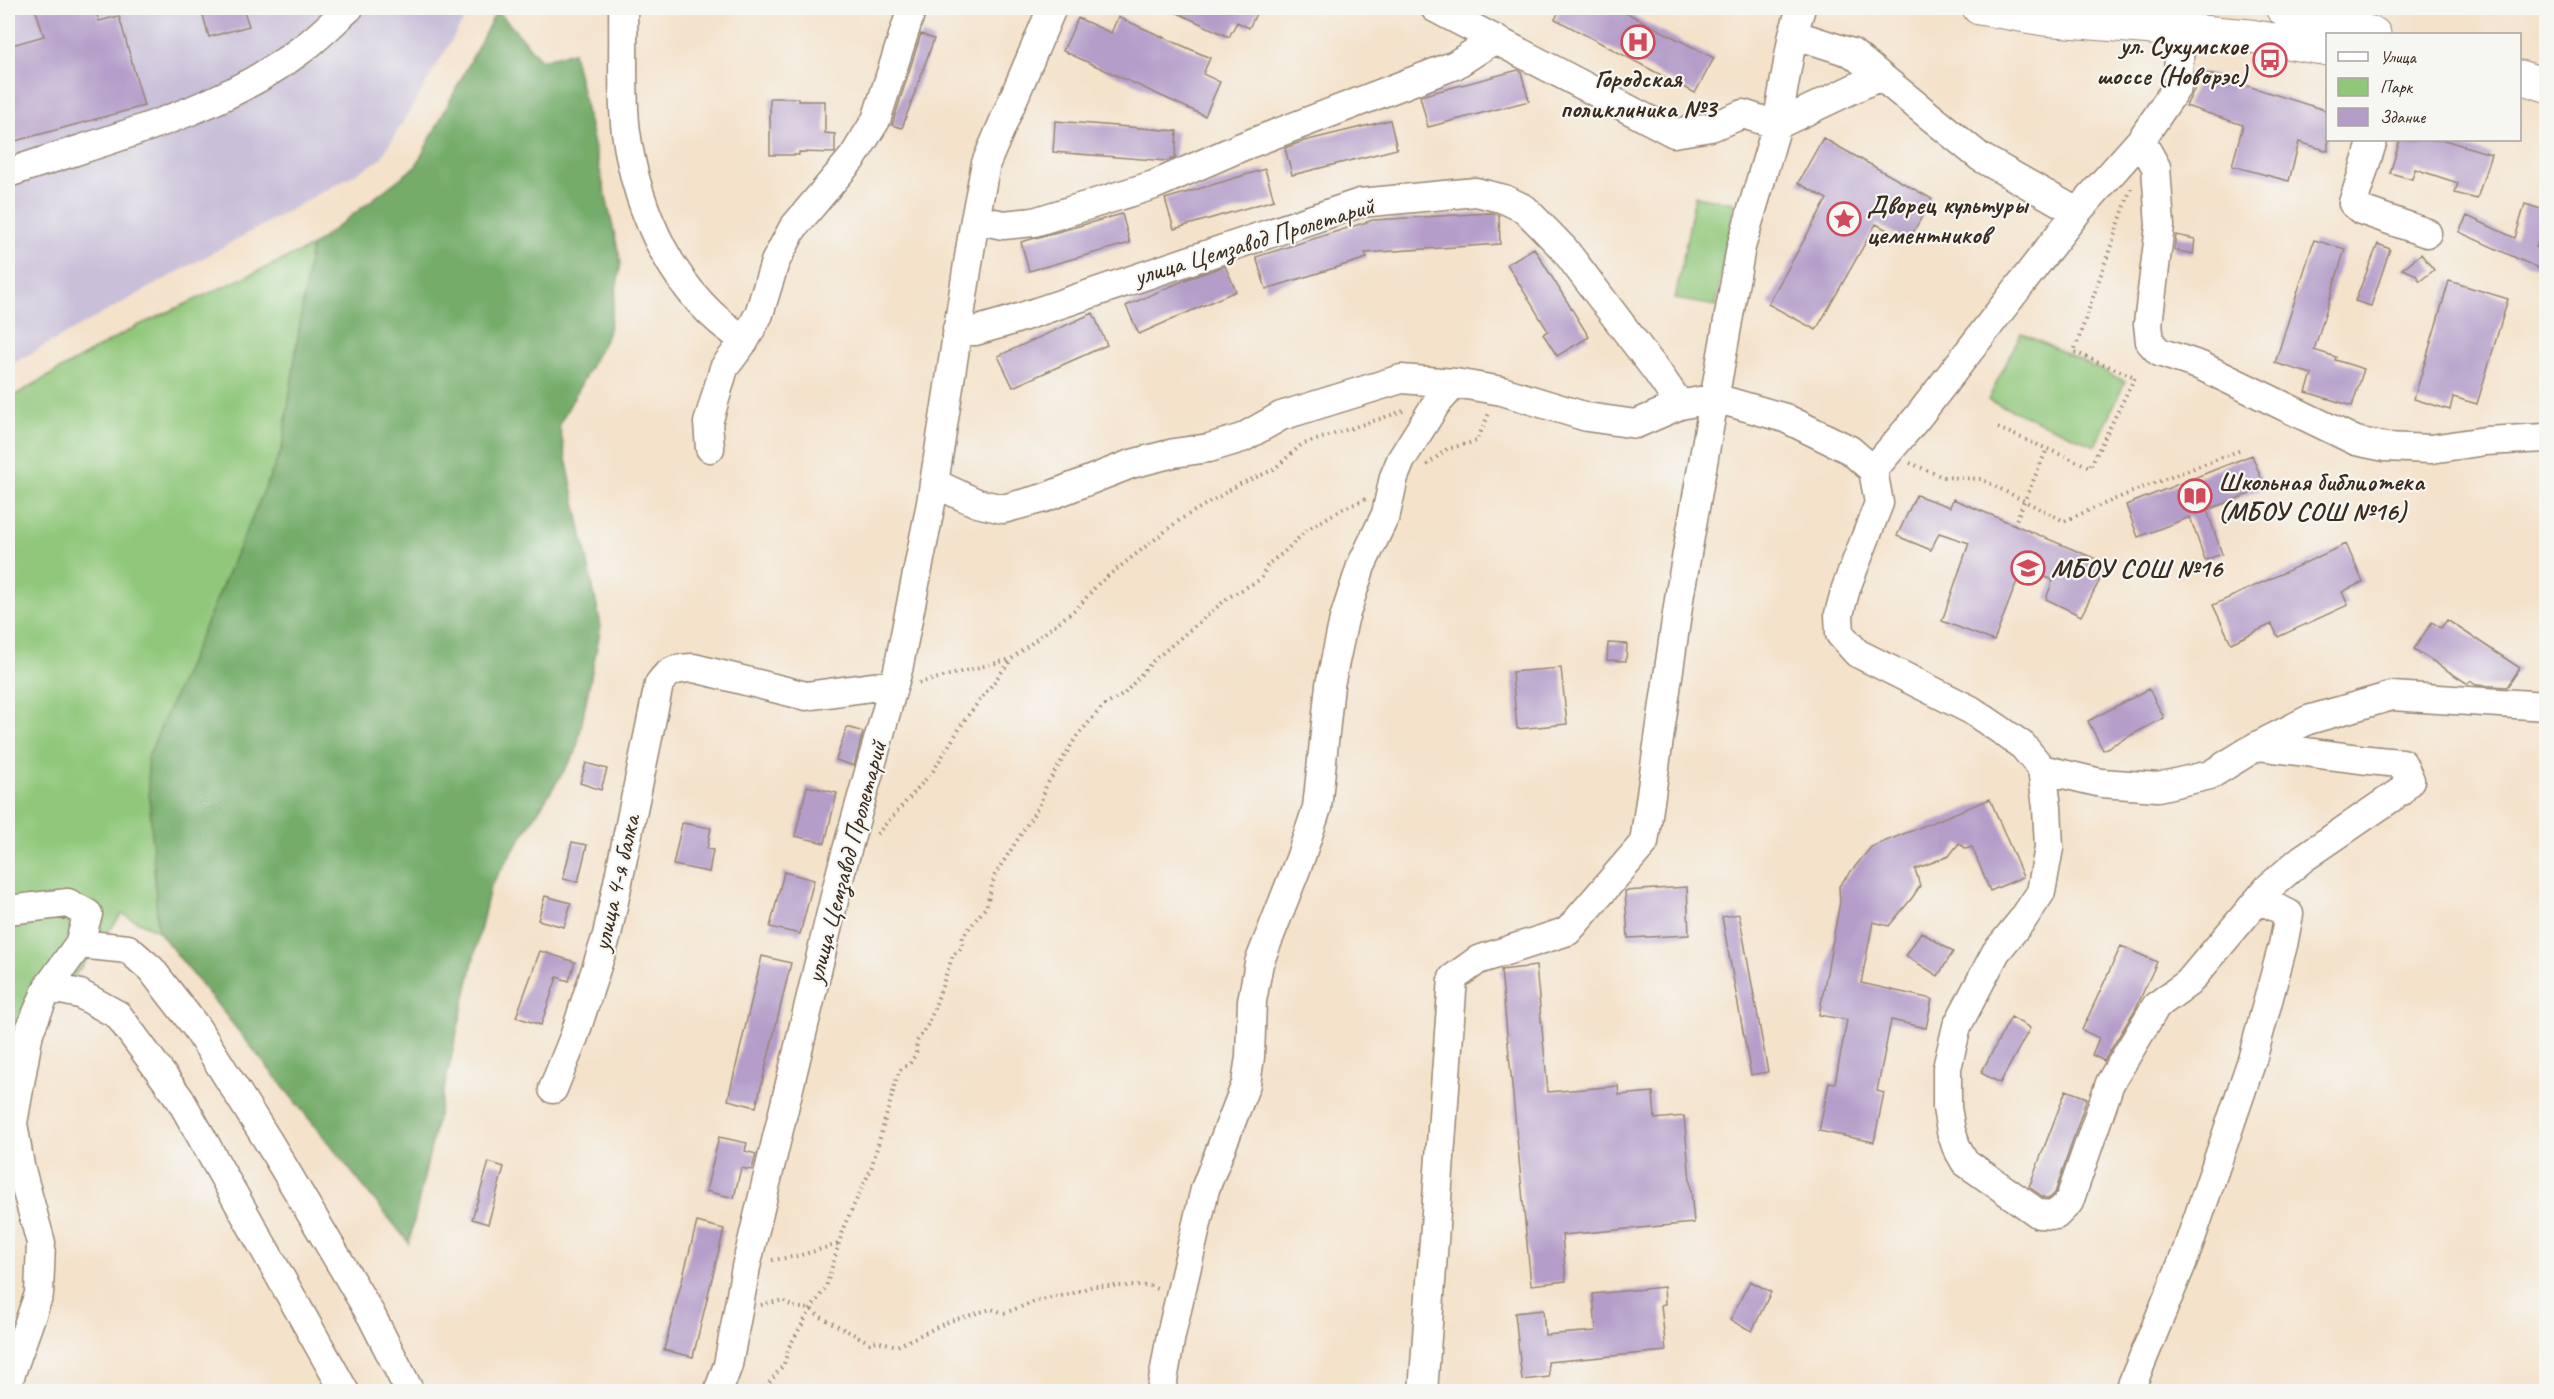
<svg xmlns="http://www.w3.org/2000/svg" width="2554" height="1399" viewBox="0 0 2554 1399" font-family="Caveat,sans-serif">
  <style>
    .industrial { fill: #c8bfd8 }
    .green { fill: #90c77a; stroke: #66784c; stroke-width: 1.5 }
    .forest { fill: #74ac6a; stroke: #586b44; stroke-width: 1.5 }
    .building { fill: #b49dc9 }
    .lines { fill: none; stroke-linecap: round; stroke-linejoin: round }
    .minor-casing { stroke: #988674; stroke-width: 31 }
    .highway-casing { stroke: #988674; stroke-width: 35 }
    .path { stroke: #988674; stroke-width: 4; stroke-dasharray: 1.5 4.5; stroke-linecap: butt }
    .minor { stroke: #fff; stroke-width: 28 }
    .highway { stroke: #fff; stroke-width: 33 }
    .labels { text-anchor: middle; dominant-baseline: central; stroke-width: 4.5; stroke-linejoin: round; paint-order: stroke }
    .poi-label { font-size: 26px; font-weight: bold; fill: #3b2a1e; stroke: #f6f6f2; text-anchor: start }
    .street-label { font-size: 26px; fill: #3b2a1e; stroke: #f6f6f2 }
  </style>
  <rect width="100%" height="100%" fill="#f6f6f2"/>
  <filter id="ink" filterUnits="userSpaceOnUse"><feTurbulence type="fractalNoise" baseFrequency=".0167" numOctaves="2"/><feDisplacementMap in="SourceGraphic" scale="12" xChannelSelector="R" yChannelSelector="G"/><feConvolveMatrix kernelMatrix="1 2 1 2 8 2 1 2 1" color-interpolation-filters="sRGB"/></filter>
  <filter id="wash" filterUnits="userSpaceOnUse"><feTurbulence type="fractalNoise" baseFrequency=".008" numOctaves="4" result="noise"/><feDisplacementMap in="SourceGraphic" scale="24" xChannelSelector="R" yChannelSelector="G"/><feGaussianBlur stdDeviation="1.35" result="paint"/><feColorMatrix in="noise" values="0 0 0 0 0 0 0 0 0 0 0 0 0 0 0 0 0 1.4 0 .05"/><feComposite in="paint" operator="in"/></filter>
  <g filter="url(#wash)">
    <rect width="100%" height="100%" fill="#f4e2ca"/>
    <path class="industrial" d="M8,8H471L380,160L8,366Z"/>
    <path class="green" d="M1695,196L1735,203L1715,306L1675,299Z
      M311,247L282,449L148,759L158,931L122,914L8,1062V399L135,327Z
      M2021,333L2125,381L2096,446L1988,400Z"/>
    <path class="forest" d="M497,10L541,60L573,52L621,263L608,334L559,425L601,626L576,752L490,887L409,1243L158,931L147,759L282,449L311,247L416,166Z"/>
    <g id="blocks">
      <path class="building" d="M35,8H95L99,21L119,16L144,106L8,143V46L44,36Z
        M201,8H243L249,26L209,37Z
        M1167,8H1259L1249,28L1237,22L1229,37Z
        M1561,8H1617L1714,58L1695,93L1555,19Z
        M1118,17L1210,58L1203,74L1220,82L1205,116L1063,51L1078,18L1111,33Z
        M921,34L934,39L902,128L892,125Z
        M1518,70L1521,72L1529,101L1428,127L1420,96Z
        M2203,72L2328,111V151L2299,142L2289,181L2232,166L2243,125L2186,106Z
        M770,98H798V101H825V133L835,134V153L799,152V155H770Z
        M1390,120L1397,149L1292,175L1285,148L1304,141Z
        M1055,121L1177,131L1175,158L1167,161L1053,152Z
        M1823,138L1932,199L1908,241L1876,224L1816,330L1768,304L1827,199L1798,183Z
        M2400,140H2444L2491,154L2477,199L2455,193L2458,183L2415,169L2412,179L2390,173Z
        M1265,169L1274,200L1174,229L1165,199Z
        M2525,204L2547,211L2536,247L2547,252V272L2459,232L2467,216L2515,238Z
        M1491,213L1499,215L1500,244L1365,253L1367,258L1266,289L1256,257L1373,220Z
        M1122,214L1130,243L1029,271L1021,242Z
        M2176,235L2195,239L2193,254L2174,250Z
        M2314,240L2345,249L2314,350L2336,357L2335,360L2364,369L2352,406L2306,392L2312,374L2275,363Z
        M2378,244L2390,249L2371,306L2355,301Z
        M1534,248L1589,337L1557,356L1543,334L1548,331L1507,264Z
        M2421,254L2434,270L2420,281L2415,274L2402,269Z
        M1225,266L1236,291L1139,334L1126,306L1187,279Z
        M2449,281L2508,299L2477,404L2453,397L2450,410L2414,399Z
        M1093,313L1107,345L1013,387L998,356Z
        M2252,455L2265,488L2207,510L2222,554L2205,560L2190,517L2138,537L2126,505Z
        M1916,495L1950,507L1953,499L2096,559L2093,567L2105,570L2081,616L2046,599L2053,580L2022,568L1994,641L1942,621L1969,543L1939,533L1931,550L1897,536Z
        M2346,544L2363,582L2342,592L2348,605L2278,637L2272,624L2231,643L2213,605Z
        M2447,620L2520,668L2507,687L2476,685L2470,681L2468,684L2414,649L2432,622L2441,628Z
        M1608,643L1627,644L1626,661L1607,660Z
        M1561,668L1567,724L1517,729L1512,672Z
        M2149,689L2164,718L2103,750L2088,721Z
        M847,727L863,732L854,766L836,760Z
        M586,763L607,769L601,790L580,783Z
        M807,786L837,793L825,843L795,836Z
        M1990,799L2023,877L1990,891L1972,847L1966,849L1959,843L1949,856L1915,869L1920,886L1912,898L1889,926L1873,922L1861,983L1932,999L1926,1028L1891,1020L1877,1091L1884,1093L1874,1142L1819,1131L1829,1082L1835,1083L1847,1020L1819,1015L1840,902L1839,886L1871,847Z
        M682,823L711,828L707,849L713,850L709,872L673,865Z
        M572,842L587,845L578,882L563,879Z
        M784,872L814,880L800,934L770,927Z
        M1687,887L1689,935L1628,938L1625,891Z
        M545,896L571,903L564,927L538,920Z
        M1739,914L1768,1072L1751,1075L1722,917Z
        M1921,932L1953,952L1938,976L1906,956Z
        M2121,946L2157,962L2136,1008L2104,1061L2092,1055L2099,1038L2082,1030Z
        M540,951L575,962L569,981L557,977L541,1025L516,1017Z
        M762,956L791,963L756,1107L728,1100Z
        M1536,966L1548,1092L1618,1086L1619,1095L1653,1092L1655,1119L1684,1116L1694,1223L1562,1235L1566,1281L1531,1285L1501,970Z
        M2011,1017L2030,1028L2000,1083L1981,1073Z
        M2066,1090L2087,1098L2055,1193L2050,1198H2045L2029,1187Z
        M719,1137L747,1143L745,1151L756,1154L752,1170L741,1168L734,1198L706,1191Z
        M489,1162L504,1167L488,1224L472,1219Z
        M697,1222L724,1229L693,1357L664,1350Z
        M1750,1281L1771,1292L1752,1331L1730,1320Z
        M1664,1287L1665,1304L1661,1305L1666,1351L1548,1362L1549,1377L1522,1380L1515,1313L1543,1310L1545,1335L1596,1331L1593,1294Z"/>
    </g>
  </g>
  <g filter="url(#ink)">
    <use href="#blocks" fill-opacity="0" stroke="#988674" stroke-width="1.5"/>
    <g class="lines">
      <defs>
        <path id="minor" d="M623,8C624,46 621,94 626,132C637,212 674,296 745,340
          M1435,8L1674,133L1711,127L1743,114L1777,125L1880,76
          M1793,34L1852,53L1980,157L2077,212
          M2141,140L2156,167L2160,226L2148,324L2150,342L2159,352L2201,366L2356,441L2385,447L2431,449L2485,441L2546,438
          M2373,140L2353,203L2361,210L2427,233
          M8,173C107,139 216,114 301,50C318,38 333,22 349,8
          M975,219L1003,225L1034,222L1154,185L1241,147L1455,65L1495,39
          M957,329L975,331L1010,321L1360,203L1476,192L1504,199L1525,209L1564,249L1658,373L1680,405L1715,398L1785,418L1850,450L1873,470
          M710,448L708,423L724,368L745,340L759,314L775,262L793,228L853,157L876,120L912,8
          M1873,470L1879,503L1846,588L1839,614L1840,634L1857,653L1971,710L1999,729L2023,746L2042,769L2101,783L2158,787L2210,775L2257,746L2308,720L2392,696L2546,706
          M1873,470L1917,418L2077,212L2141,140L2177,87L2181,32
          M934,483L977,503L1003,509L1044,498L1131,464L1174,453L1209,448L1242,438L1281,416L1401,379L1455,383L1502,391L1587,417L1636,424L1680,405
          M2042,769L2047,807L2049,848L2041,892L2023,919L1996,952L1957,1026L1947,1068V1108L1951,1131L1956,1146L1965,1162L2039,1214L2056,1215L2069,1202L2110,1083L2156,1006L2188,983L2268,888L2302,859L2400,792L2410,780L2402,763C2353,760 2306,751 2257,746
          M8,910L68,903L88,914L79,944L48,987L29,1032L13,1123L20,1166L41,1243L39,1294L10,1376L8,1392
          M79,944L128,949L151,969L196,1027L268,1141L371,1315L410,1392
          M48,987L80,994L118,1015L180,1099L345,1392
          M553,1089L574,1037L607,935L659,684C669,669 677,669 694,668L806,696L894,684
          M718,1392L728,1365L746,1267L841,871L898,670L931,503L974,225L986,163L1052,8
          M1161,1392L1171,1335L1205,1189L1246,1084L1250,1057L1252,1001L1259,963L1300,859L1317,808L1330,685L1344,619L1361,566L1386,514L1394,477L1401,460L1436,404L1455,383
          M1423,1392L1453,978L1478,960L1568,931L1644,843L1680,593L1741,247L1777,125L1793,34L1801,8
          M2129,1392L2185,1256L2252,1060L2283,945L2289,914L2259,899"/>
        <path id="highway" d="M1979,8L2044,19L2250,36L2328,49
          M2282,8L2374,34
          M2520,77L2546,85"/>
      </defs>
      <use href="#minor" class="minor-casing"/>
      <use href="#highway" class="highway-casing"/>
      <path class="path" d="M1998,428L2090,467L2135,377L2074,352L2131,188
        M1910,463L1943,477L1981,479L2064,521L2139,489L2241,450
        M1427,465L1447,449L1477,441L1489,413
        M2014,525L2047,449
        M919,683L1011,659L1077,608L1099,583L1181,519L1240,484L1273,470L1301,445L1403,411
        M877,834L933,771L966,718L1011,660
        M772,1260L798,1256L838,1244
        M761,1305L783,1300L793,1307L811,1309L819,1316L870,1343L877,1341L897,1346L950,1321L991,1309L1005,1313L1036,1301L1071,1294L1093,1286H1150L1157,1289
        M762,1392L784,1364L789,1347L811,1309L826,1287L844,1226L871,1169L899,1071L910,1063L916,1054L917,1041L929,1023L953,955L961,949L963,936L986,907L995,875L1040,804L1046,786L1077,736L1102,707L1124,694L1153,661L1229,597L1261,579L1268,564L1283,553L1308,529L1344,508L1366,499"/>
      <use href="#minor" class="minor"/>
      <use href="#highway" class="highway"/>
    </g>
  </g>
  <defs>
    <symbol id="hospital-ring" viewBox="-11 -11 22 22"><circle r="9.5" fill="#f6f6f2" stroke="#d1495b" stroke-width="1.5"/><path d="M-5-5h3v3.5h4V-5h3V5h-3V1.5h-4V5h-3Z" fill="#d1495b"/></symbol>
    <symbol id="bus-ring" viewBox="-11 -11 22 22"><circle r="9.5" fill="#f6f6f2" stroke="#d1495b" stroke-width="1.5"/><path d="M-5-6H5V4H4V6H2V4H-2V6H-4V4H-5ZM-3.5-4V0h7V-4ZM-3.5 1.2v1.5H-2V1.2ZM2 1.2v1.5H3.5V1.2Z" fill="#d1495b"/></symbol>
    <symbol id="sight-ring" viewBox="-11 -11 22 22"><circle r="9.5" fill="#f6f6f2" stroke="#d1495b" stroke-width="1.5"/><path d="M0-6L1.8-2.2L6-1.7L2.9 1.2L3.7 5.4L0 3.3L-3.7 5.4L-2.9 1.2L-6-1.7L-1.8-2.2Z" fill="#d1495b"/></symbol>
    <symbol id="library-ring" viewBox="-11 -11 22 22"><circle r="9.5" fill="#f6f6f2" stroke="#d1495b" stroke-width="1.5"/><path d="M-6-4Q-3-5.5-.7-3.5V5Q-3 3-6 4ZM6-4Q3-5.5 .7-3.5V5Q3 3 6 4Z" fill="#d1495b"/></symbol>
    <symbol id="school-ring" viewBox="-11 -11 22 22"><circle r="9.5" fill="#f6f6f2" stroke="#d1495b" stroke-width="1.5"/><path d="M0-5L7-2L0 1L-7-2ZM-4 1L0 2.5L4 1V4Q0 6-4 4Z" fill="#d1495b"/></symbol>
  </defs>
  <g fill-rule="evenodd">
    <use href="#hospital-ring" x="1619" y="23" width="38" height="38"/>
    <use href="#bus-ring" x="2251" y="41" width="38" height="38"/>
    <use href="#sight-ring" x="1825" y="200" width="38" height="38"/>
    <use href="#library-ring" x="2176" y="477" width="38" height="38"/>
    <use href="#school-ring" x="2009" y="549" width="38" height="38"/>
  </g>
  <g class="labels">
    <g class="poi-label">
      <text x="2247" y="45" text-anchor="end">ул. Сухумское<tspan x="2247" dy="30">шоссе (Новорэс)</tspan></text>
      <text x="1638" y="78" text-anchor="middle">Городская<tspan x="1638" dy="30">поликлиника №3</tspan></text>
      <text x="1867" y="204">Дворец культуры<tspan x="1867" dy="30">цементников</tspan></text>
      <text x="2218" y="481">Школьная библиотека<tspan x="2218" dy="30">(МБОУ СОШ №16)</tspan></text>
      <text x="2051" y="568">МБОУ СОШ №16</text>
    </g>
    <g class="street-label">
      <text transform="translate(1254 241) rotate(-17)">улица Цемзавод Пролетарий</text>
      <text transform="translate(846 862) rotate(-75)">улица Цемзавод Пролетарий</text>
      <text transform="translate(616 883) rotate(-77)">улица 4-я балка</text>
    </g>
  </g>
  <rect width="2554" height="1399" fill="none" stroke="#f6f6f2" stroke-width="30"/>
  <rect x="2326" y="33" width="195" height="108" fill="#f6f6f2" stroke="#aba49d" stroke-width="1.5"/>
  <rect x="2338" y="52" width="30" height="9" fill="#ffffff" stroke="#aba49d" stroke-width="1.5"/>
  <text x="2380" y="63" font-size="18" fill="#3b2a1e">Улица</text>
  <rect x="2338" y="78" width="30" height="18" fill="#90c77a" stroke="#aba49d" stroke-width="1.5"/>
  <text x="2380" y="93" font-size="18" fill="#3b2a1e">Парк</text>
  <rect x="2338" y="108" width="30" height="18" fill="#b49dc9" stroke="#aba49d" stroke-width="1.5"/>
  <text x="2380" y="123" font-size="18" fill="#3b2a1e">Здание</text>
</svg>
